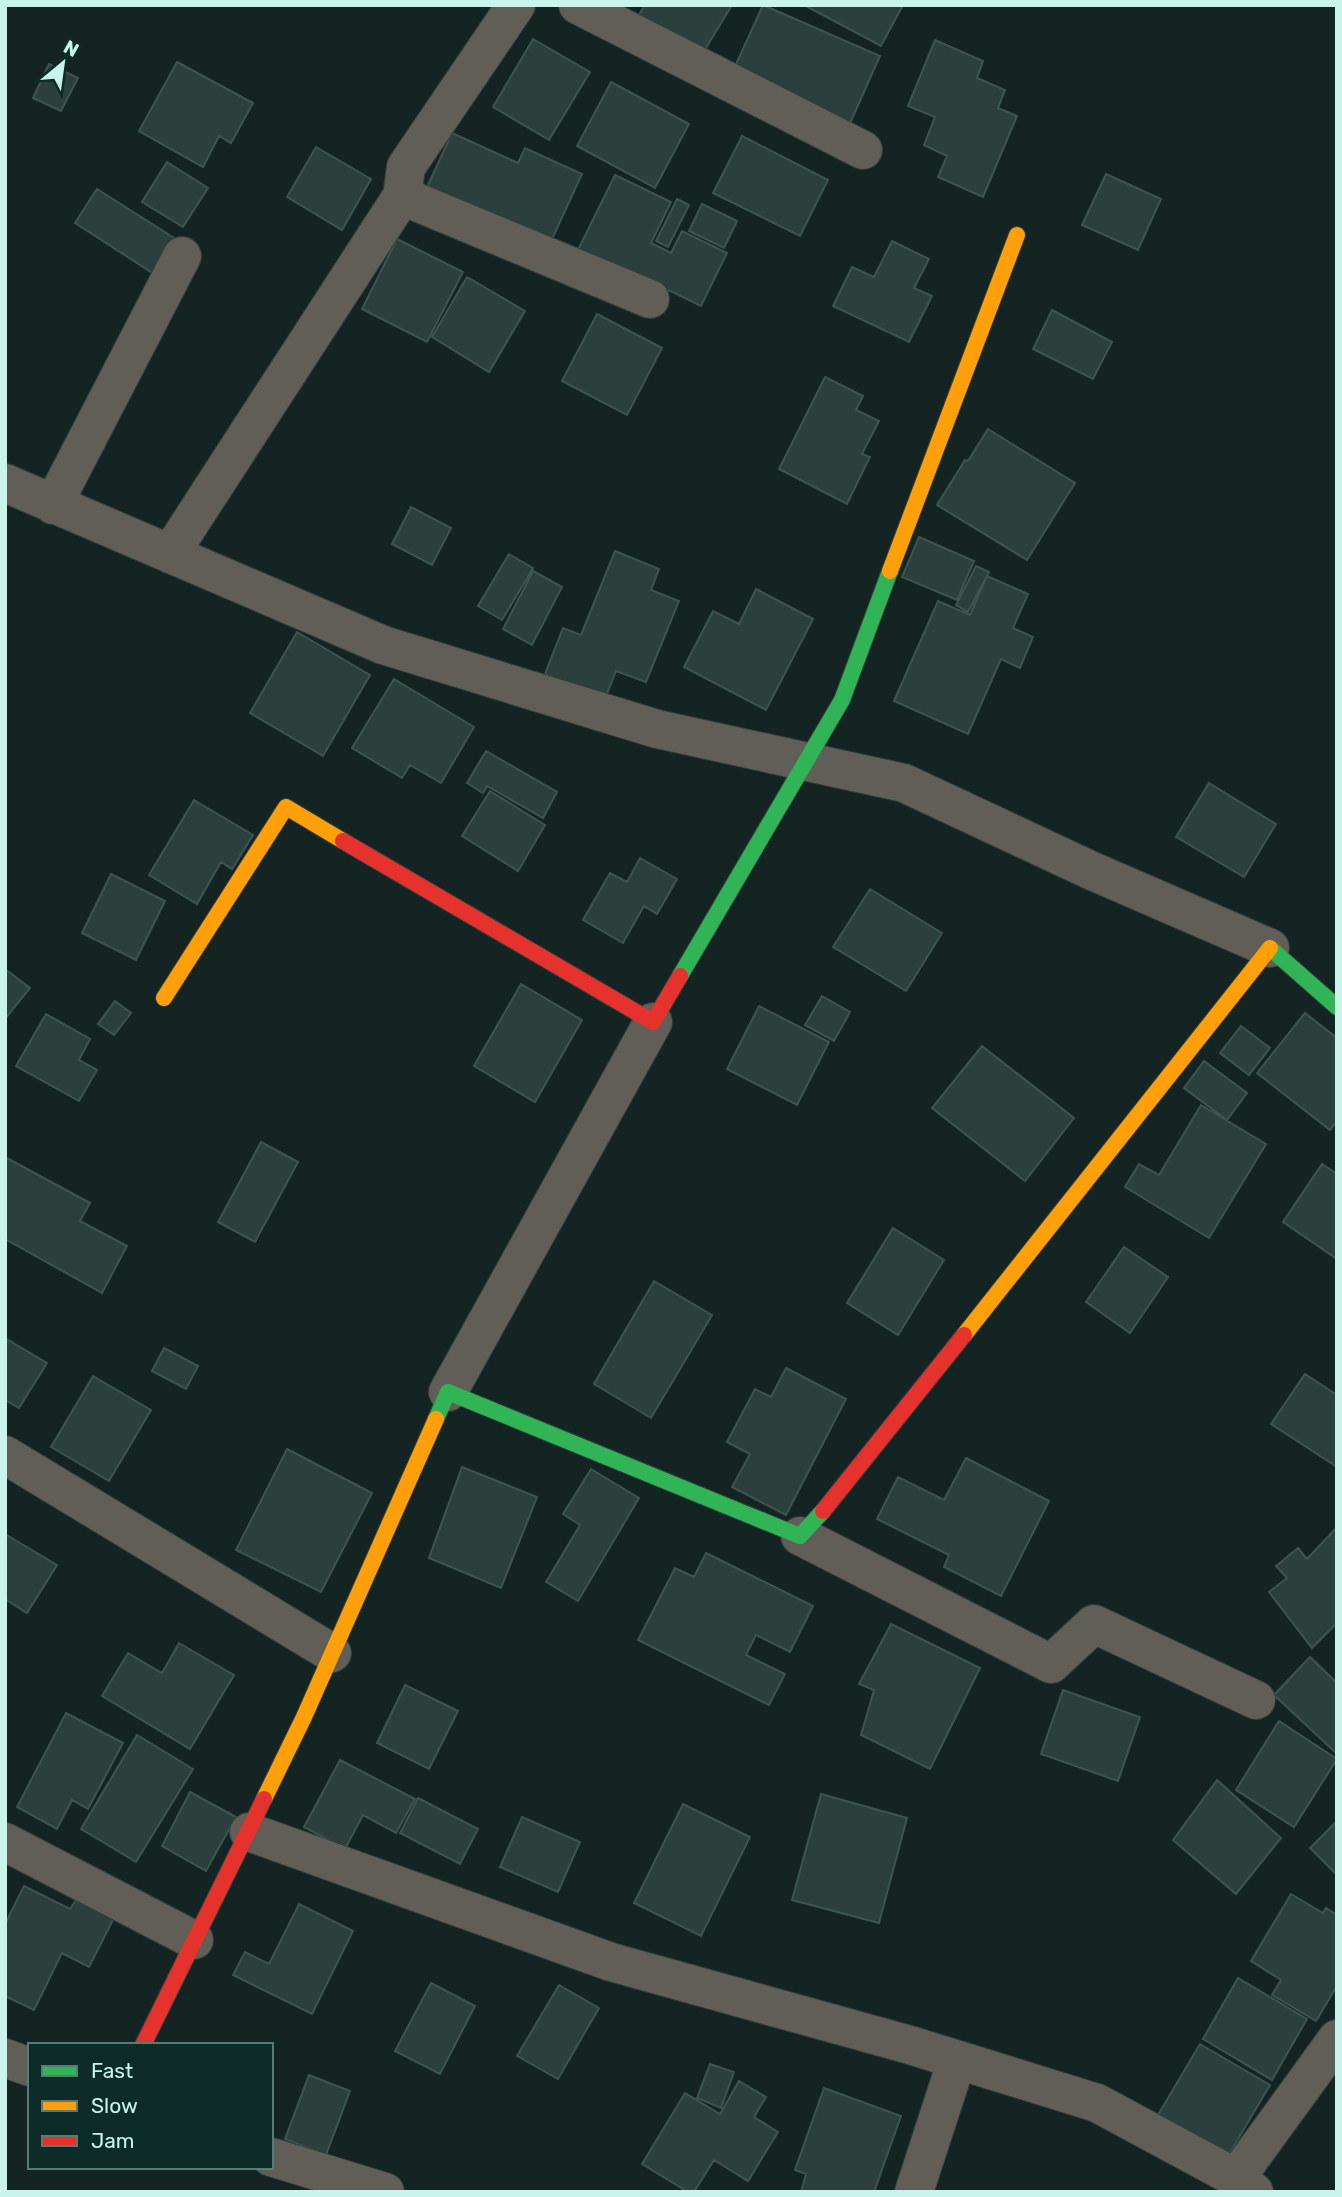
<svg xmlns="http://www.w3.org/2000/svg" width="1342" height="2197" viewBox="0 0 1342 2197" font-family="Rubik,sans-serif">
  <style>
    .building { fill: #2b403d; stroke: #3c5551; stroke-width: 2 }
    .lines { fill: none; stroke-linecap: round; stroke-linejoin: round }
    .street-casing { stroke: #2f3f3d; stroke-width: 40 }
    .fast-casing { stroke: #2f3f3d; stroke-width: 18 }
    .slow-casing { stroke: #2f3f3d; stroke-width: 18 }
    .jam-casing { stroke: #2f3f3d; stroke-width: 18 }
    .street { stroke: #615d57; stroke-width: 38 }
    .fast { stroke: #30b455; stroke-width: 16 }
    .slow { stroke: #ff9f0a; stroke-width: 16 }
    .jam { stroke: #e5322d; stroke-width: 16 }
  </style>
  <rect width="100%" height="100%" fill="#142422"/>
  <path class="building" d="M645,5H732L695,66L632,27Z
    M763,5L880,56L844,137L727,84Z
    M804,5H903L881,46Z
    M533,39L590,72L549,140L493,107Z
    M935,40L983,61L977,78L1005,90L998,108L1017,116L983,197L938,177L947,156L924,145L935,117L908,106Z
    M177,62L253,103L231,143L219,136L203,167L139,131Z
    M49,64L78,78L61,111L33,98Z
    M611,82L689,124L655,188L577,146Z
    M452,133L518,163L525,148L582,174L548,248L422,198Z
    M742,136L828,180L800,236L713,193Z
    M316,147L371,179L342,230L287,197Z
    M167,162L208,188L183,227L142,202Z
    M1106,174L1161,199L1138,250L1082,225Z
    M615,175L671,202L651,243L671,253L682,231L727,253L701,306L625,269L570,266Z
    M97,189L190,248L168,283L75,223Z
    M677,199L689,205L668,247L656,241Z
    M702,204L737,221L724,248L689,231Z
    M397,239L463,272L427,342L362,309Z
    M892,241L929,259L914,288L932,296L909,342L833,306L852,267L874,277Z
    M467,277L525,311L489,372L432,337Z
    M1052,310L1112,342L1093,379L1033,349Z
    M597,314L662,348L627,415L562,381Z
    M825,377L863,396L856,410L879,421L862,454L870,457L847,504L779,469Z
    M988,429L1075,483L1027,560L937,505L965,460L968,461Z
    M411,507L451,528L432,565L392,544Z
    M919,537L974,561L957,600L902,577Z
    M615,551L659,569L651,590L679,601L646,682L616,671L605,699L545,674L563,628L581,635Z
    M509,554L533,568L502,620L478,606Z
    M976,566L989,572L968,612L956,605Z
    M533,571L562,587L532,645L503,629Z
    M987,576L1028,594L1013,628L1033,637L1020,668L1001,659L968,734L894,701L938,601L970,615Z
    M756,589L813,619L766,710L684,667L713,611L739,624Z
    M297,632L370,675L323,756L250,713Z
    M394,679L474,727L441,783L410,765L402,778L352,748Z
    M486,751L557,792L543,818L487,786L483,793L467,783Z
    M1209,783L1276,824L1244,877L1176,837Z
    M490,791L545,825L518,871L462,836Z
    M194,800L253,835L232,869L221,862L197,904L149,875Z
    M640,858L677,879L657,914L644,906L623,943L583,920L610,873L627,882Z
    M111,874L165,901L136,960L82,933Z
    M870,889L942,933L906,991L833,947Z
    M5,969L30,988L5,1019Z
    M521,984L582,1020L535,1102L474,1066Z
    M822,996L850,1012L834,1041L805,1025Z
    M115,1001L131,1013L114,1035L98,1024Z
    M759,1006L829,1042L797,1105L727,1069Z
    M1305,1013L1337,1038V1121L1330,1130L1257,1073Z
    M46,1014L90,1039L79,1060L97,1070L79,1101L16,1066Z
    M1241,1026L1270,1048L1249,1075L1220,1053Z
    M982,1046L1074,1118L1025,1181L932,1108Z
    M1204,1061L1247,1093L1227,1120L1184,1088Z
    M1201,1105L1266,1144L1209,1238L1125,1187L1139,1164L1159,1175Z
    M261,1142L298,1162L255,1242L218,1222Z
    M5,1157L90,1203L80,1221L127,1246L102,1293L5,1239Z
    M1322,1164L1337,1174V1259L1283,1222Z
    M893,1228L944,1260L898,1335L847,1303Z
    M1124,1247L1168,1277L1130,1333L1086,1302Z
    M654,1281L712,1315L651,1418L594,1384Z
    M5,1338L47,1363L19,1408L5,1400Z
    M164,1348L198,1366L186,1389L152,1371Z
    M786,1368L846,1399L786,1515L732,1487L750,1454L727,1442L755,1389L771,1397Z
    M1305,1374L1337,1395V1467L1271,1424Z
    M93,1376L151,1410L109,1481L51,1447Z
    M287,1449L372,1493L321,1592L236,1550Z
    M966,1458L1049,1501L1001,1596L944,1567L949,1555L877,1519L898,1477L944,1500Z
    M462,1467L537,1497L501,1588L429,1558Z
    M591,1469L639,1498L578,1601L546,1582L580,1525L563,1514Z
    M1337,1527V1623L1312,1648L1269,1592L1287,1578L1276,1566L1298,1548L1307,1559Z
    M5,1534L57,1565L27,1613L5,1599Z
    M706,1553L813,1606L790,1652L756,1635L746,1655L785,1674L769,1705L638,1640L675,1568L694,1577Z
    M891,1624L980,1668L930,1769L861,1735L874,1690L859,1684Z
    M179,1643L234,1675L190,1749L102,1696L128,1653L162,1673Z
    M1310,1657L1337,1683V1754L1274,1695Z
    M405,1685L458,1711L429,1769L377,1743Z
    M1063,1690L1140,1717L1118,1781L1041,1754Z
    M66,1713L123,1743L88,1809L72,1800L57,1829L17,1807Z
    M1279,1721L1337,1759L1294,1827L1236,1790Z
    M137,1735L193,1769L136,1862L81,1829Z
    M340,1760L415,1799L396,1833L363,1815L345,1849L304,1827Z
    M1217,1780L1281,1838L1236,1894L1173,1840Z
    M190,1792L236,1817L206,1871L162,1846Z
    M821,1794L907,1818L879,1923L792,1900Z
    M418,1798L478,1829L460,1864L400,1833Z
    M683,1804L750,1837L701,1936L634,1903Z
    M522,1817L580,1842L558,1892L500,1867Z
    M1337,1821V1875L1310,1848Z
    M24,1886L70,1909L76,1900L114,1918L89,1967L62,1953L34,2010L5,1996V1924Z
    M1291,1894L1323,1913L1326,1908L1337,1915V1986L1316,2021L1272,1995L1281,1980L1251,1961Z
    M299,1904L353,1931L312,2014L233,1975L245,1952L269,1964Z
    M1238,1978L1307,2019L1272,2080L1203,2039Z
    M431,1983L475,2006L440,2074L395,2051Z
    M559,1985L599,2008L558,2079L517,2056Z
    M1200,2044L1270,2085L1228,2156L1158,2115Z
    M710,2064L734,2072L721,2108L697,2098Z
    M309,2075L350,2091L326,2155L285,2139Z
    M739,2081L766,2097L754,2117L778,2132L748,2181L714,2160L694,2192H688L642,2164L685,2093L720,2114Z
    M824,2088L901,2116L874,2192H801L806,2174L795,2170Z"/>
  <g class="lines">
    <defs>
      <path id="street" d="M516,5L406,167L402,196L650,299
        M578,5L863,150
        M5,483L383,645L657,729L904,783L1090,870L1270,948
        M53,505L182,256
        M170,554L402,196
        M448,1392L653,1022
        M5,1455L332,1653
        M800,1536L1051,1664L1094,1624L1256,1700
        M249,1832L611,1962L910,2045L1097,2103L1236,2178L1254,2192
        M5,1842L194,1940
        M5,2058L30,2067
        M271,2157L385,2192
        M1236,2178L1337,2039
        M914,2192L957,2060"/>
      <path id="fast" d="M1270,948L1337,1007
        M680,976L842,700L890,571
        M436,1419L448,1392L800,1536L823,1511"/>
      <path id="slow" d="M890,571L1017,235
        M164,998L286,807L343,841
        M964,1335L1270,948
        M264,1799L304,1717L436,1419"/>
      <path id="jam" d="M343,841L653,1022L680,976
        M823,1511L964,1335
        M143,2045L264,1799"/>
    </defs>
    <use href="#street" class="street-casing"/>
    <use href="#fast" class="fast-casing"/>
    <use href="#slow" class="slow-casing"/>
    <use href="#jam" class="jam-casing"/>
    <use href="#street" class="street"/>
    <use href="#fast" class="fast"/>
    <use href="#slow" class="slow"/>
    <use href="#jam" class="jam"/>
  </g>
  <rect width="1342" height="2197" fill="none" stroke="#c8f4eb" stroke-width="14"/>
  <rect x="28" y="2043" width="245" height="126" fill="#0d2b27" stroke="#587b75" stroke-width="2"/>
  <rect x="42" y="2066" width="35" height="10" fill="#30b455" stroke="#587b75" stroke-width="2"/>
  <text x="91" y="2078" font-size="21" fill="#c8f4eb">Fast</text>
  <rect x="42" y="2101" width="35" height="10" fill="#ff9f0a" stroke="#587b75" stroke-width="2"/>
  <text x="91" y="2113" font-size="21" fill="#c8f4eb">Slow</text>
  <rect x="42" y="2136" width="35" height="10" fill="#e5322d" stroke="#587b75" stroke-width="2"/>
  <text x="91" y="2148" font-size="21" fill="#c8f4eb">Jam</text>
  <g transform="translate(63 63) rotate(29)" stroke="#0d2b27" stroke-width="5" paint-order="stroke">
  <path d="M0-5L12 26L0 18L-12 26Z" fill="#c8f4eb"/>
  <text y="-10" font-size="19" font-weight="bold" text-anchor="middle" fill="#c8f4eb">N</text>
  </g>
</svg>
